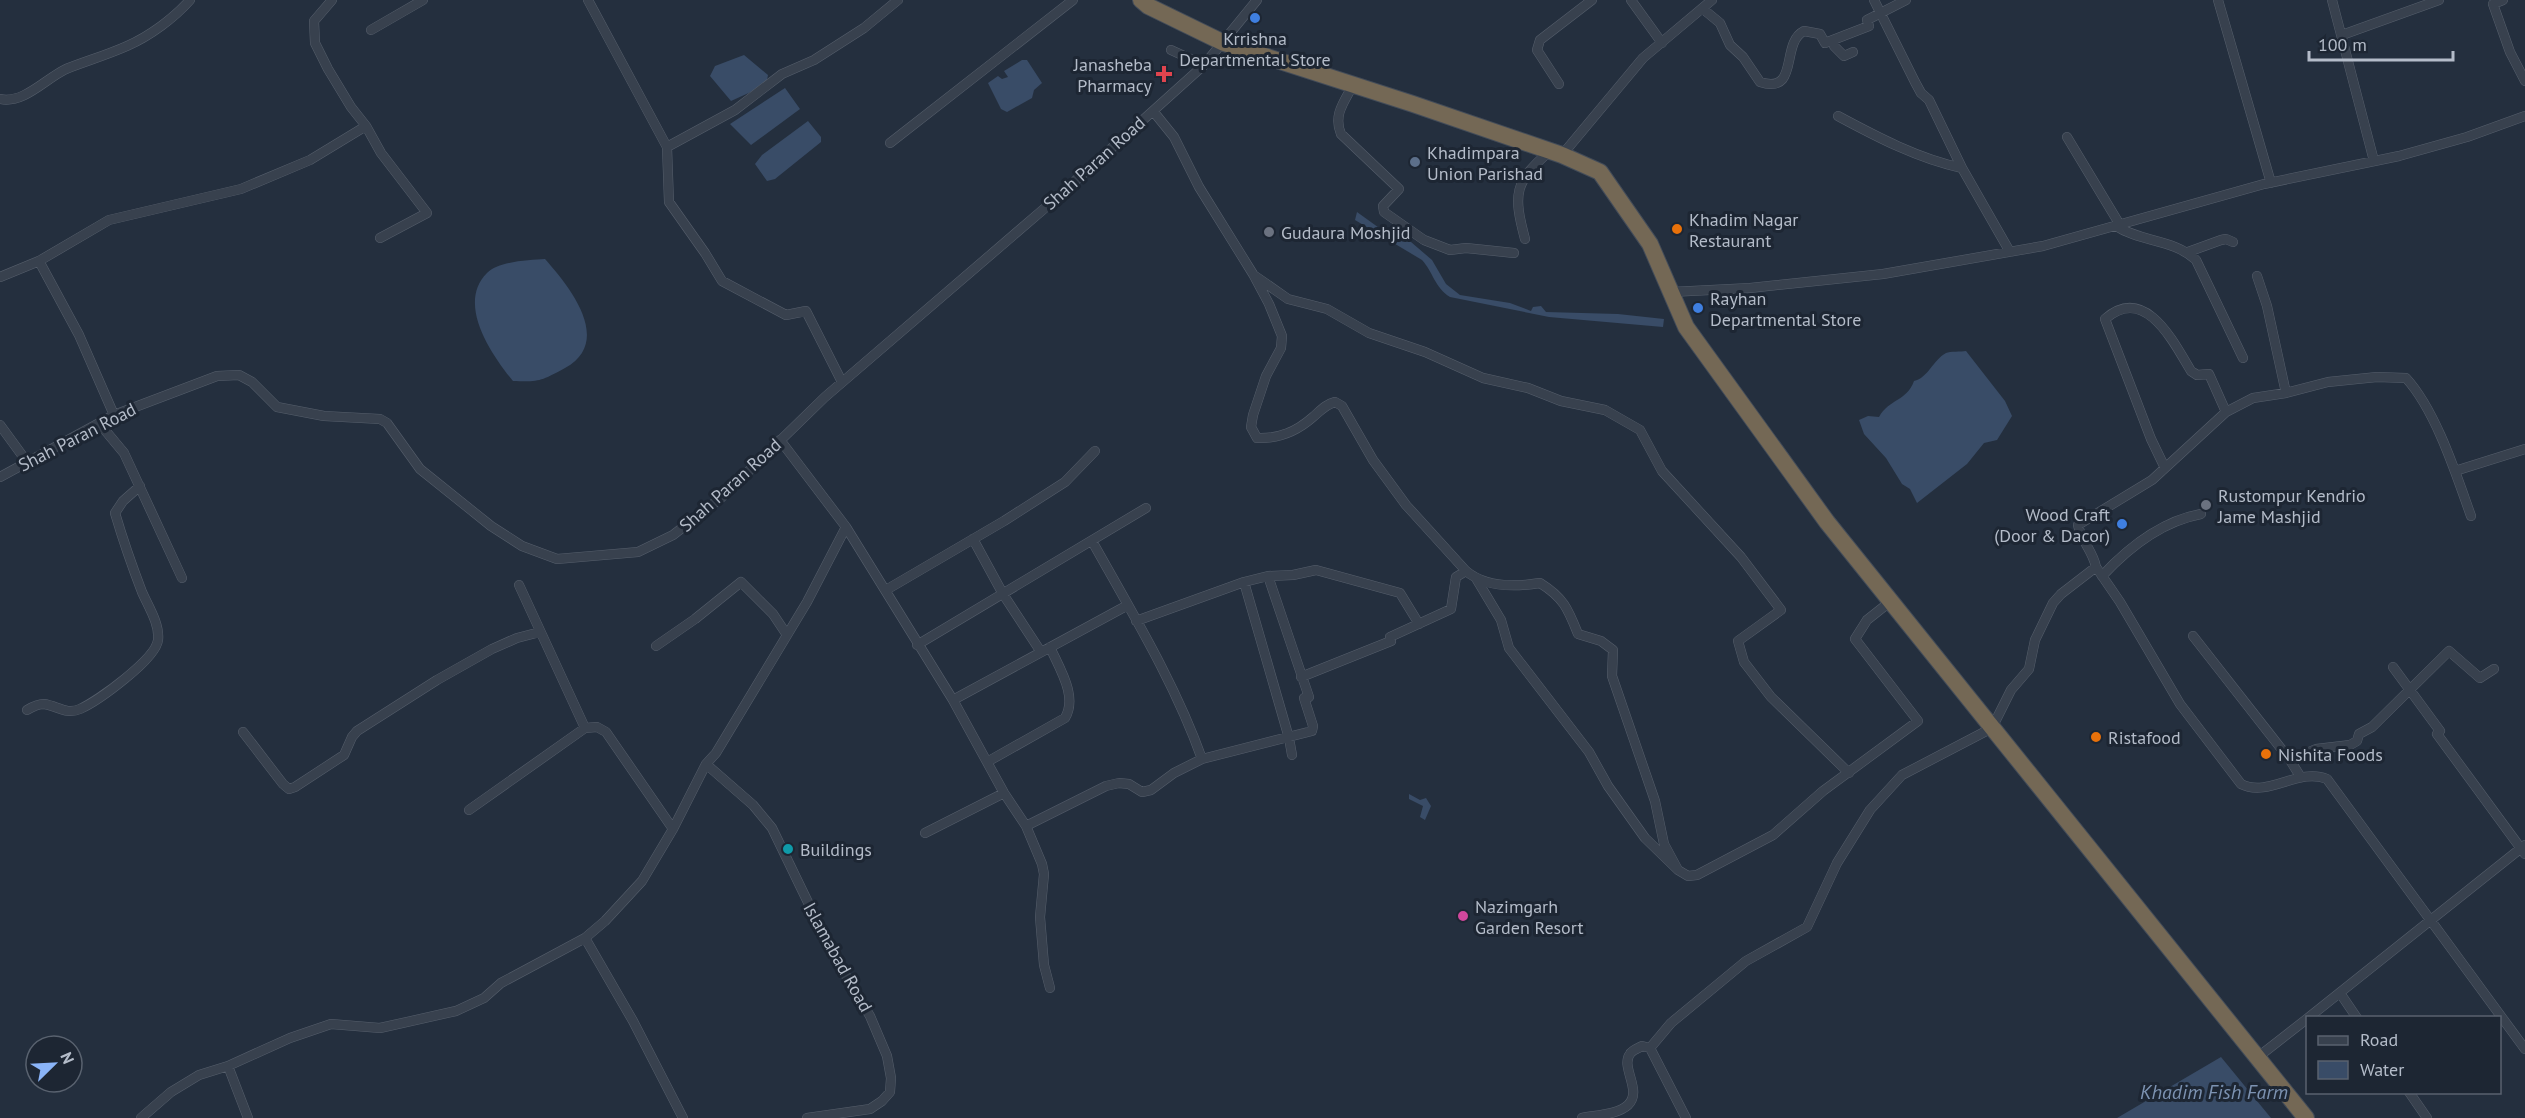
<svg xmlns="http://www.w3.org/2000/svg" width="2525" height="1118" viewBox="0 0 2525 1118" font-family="'PT Sans',sans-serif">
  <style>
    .water { fill: #394c67 }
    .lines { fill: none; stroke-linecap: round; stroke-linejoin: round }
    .street-casing { stroke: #565f6c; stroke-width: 10 }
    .highway-casing { stroke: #434c59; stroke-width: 18 }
    .street { stroke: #38414e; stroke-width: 9 }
    .highway { stroke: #746855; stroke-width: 16 }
    .shop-dot { fill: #3f7fe0; stroke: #1d2633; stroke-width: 2 }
    .health-dot { fill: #e0444e; stroke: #1d2633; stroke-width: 2 }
    .service-dot { fill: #5c6f8a; stroke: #1d2633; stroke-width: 2 }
    .food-dot { fill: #e8710a; stroke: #1d2633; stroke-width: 2 }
    .worship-dot { fill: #6b7280; stroke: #1d2633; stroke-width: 2 }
    .culture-dot { fill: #0f9aa8; stroke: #1d2633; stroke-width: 2 }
    .hotel-dot { fill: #d1479c; stroke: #1d2633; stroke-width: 2 }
    .labels { text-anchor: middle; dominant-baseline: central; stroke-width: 6; stroke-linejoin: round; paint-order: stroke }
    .poi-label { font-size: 18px; fill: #b4bcc9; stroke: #1d2633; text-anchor: start }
    .street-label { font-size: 18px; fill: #b4bcc9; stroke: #1d2633 }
    .water-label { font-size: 20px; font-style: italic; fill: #7c92b1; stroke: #1d2633 }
  </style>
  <rect width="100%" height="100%" fill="#242f3e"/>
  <path class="water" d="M744,55L768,75L766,85L731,101L710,76L715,66Z
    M1022,60H1027L1042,83L1034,90L1032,98L1007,112L1001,109L988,83L998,76L1002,79L1008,77L1004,71Z
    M785,88L800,109L751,145L730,124Z
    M808,121L821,137V142L775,179L767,181L755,164L762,155Z
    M1357,212L1382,230L1411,242L1432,260L1446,284L1460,295L1510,303L1531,311L1533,307L1541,306L1546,312L1618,314L1664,319L1663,327L1549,317L1450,297C1435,288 1433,272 1422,260L1355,220Z
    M545,259C569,286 614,341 565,368C541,381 540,382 513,381C492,355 456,304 487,273C498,261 530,260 545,259Z
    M1966,351L2005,401L2012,416L1997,440L1984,443L1967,464L1917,503L1910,489L1902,484L1886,458L1864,434L1859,420L1868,416L1879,417C1889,399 1907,401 1914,381C1928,378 1933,360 1946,353C1950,351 1961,352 1966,351Z
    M1409,794L1420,800L1426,798L1431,806L1425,820L1420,817L1423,806L1409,799Z
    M2221,1057L2271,1118H2117Z"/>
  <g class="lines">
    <defs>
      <path id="street" d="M332,0L314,21L315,43L328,69L351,107L366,126
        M588,0L667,147L735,110L782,74L814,60L864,28L898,0
        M1631,0L1662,43
        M1874,0L1915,82L1921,93L1929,100L1962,168
        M2218,0L2271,183
        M2332,0L2374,161
        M2503,0L2493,4L2510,52L2525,81
        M1703,9L1720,23L1730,45L1743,57L1760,82C1800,95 1780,43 1804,31L1820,34L1825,43L1869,26L1867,20L1906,0
        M371,30L423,0
        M2342,35L2439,0
        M1833,40L1834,46L1844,56L1853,52
        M1171,50L1204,65
        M1559,84L1537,50L1540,40L1592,0
        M1353,85C1344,102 1333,115 1341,134L1399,189L1383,206L1384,212L1424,240L1450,250L1466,248L1514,253
        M0,99C24,104 45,79 66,69C86,61 107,55 127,46C150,36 174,18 190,0
        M1153,111L1174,137L1199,187L1253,274L1269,304L1282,336L1281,348L1266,376L1253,415L1251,427L1257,438C1279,439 1296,432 1313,417C1320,411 1326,404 1335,402L1342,406L1373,460L1406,505L1466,571C1486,588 1515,587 1540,583C1564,598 1568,609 1578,634L1601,641L1613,650L1612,676L1655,801L1664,844L1678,870
        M1838,116C1877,137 1919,159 1962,168L2010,252
        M2067,137L2120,225
        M890,143L1073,0
        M667,147L669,202L705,253L722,281L786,315L806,311L842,382
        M1562,155L1643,58L1712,0
        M2116,226C2140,242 2174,239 2196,260L2243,358
        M1525,239C1513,194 1514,182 1550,151
        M2188,252L2221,240L2226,239L2233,242
        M1255,276L1288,299L1327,309L1369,333L1425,352L1483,378L1528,388L1561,401L1605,410L1640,430L1662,471L1741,557L1781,610L1738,641L1744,662L1771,697L1849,773
        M2257,276L2267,306L2286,393
        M0,277L39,261
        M1671,292L1750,288L1883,274L2043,246L2264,184L2399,156L2467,137L2525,116
        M114,415L79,335L39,261L109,220L241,189L310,160L366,126L381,153L427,213L380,238
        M99,423L124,453L182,578
        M0,425L27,462
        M780,440L846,527L953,700L1004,793L1026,826L1042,864L1044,874L1040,917L1044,965L1050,988
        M2165,468L2151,439L2105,319C2145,284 2173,341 2191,371L2197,375L2209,374L2226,412
        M2455,471L2525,449
        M0,477L114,415L217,376L239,375L252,382L277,407L324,416L380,419L387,423L420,469L491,526L522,546L557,559L638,552L673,535L722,497L825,397L1045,208L1204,65L1257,0
        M973,539L1003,594L1041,652
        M1092,541C1131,611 1175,683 1202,759
        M2096,567L2120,602L2180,704L2241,784C2269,798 2298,767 2327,779L2525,1049
        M2102,576C2128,548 2163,521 2201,514
        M1477,580L1501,620L1509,648L1589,752L1608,786L1645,838L1678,870L1688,876L1697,875L1773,835L1823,791L1918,721L1855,639L1867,620L1891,601
        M1244,582L1289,738L1292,755
        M519,585L585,728
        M886,590L1004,521L1065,482L1095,451
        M1136,621L1244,582L1268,576L1293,575L1316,570L1400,593L1419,624
        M2193,636L2290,760L2300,776
        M917,645L1146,508
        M656,646L695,619L741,582L773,614L787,635
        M2393,667L2440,731L2437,734L2525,854
        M1301,677L1391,641L1390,637L1451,609L1456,577L1466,571
        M953,700L1128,605
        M27,710C32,707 38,704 44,704C58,706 66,715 80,709C98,701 156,659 158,640C160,624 148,606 142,592C132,566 123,540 115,513L123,501L140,486
        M243,732L283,784L289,789L295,787L344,755L352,737L357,731L437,680L492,649L517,638L540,632
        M2290,760L2316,749L2350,745L2357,741L2359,734L2372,727L2449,651L2480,678L2494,669
        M987,762L1065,718C1078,696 1059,668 1050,647
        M706,764L753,805L772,828L833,954L870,1016L887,1056L891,1078L890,1092L882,1101L870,1109L807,1118
        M469,810L585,728L597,727L606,732L673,829
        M1026,826L1106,786L1119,783L1129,784L1142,792L1151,790L1174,773L1202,759L1312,731L1313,726L1304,698L1309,697L1268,576
        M925,833L1004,793
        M585,938L633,1021L683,1118
        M2340,993L2357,1018
        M2308,1018L2525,845
        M1650,1048L1686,1118
        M2258,1057L2308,1018
        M228,1066L248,1118
        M2409,1092L2427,1118
        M141,1118L171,1092L199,1075L228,1066L290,1038L331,1024L380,1028L456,1011L484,998L501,983L585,938L605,921L642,881L673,829L706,764L716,753L807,602L846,527
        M1582,1118C1596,1115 1617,1115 1628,1105C1643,1091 1620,1067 1630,1054C1632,1050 1639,1048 1642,1046L1650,1048L1671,1023L1746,961L1807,927L1837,863L1870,810L1902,775L1992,728L2011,690L2029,669L2035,640L2053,603L2061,594L2096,567C2093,551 2081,541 2078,525L2152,480L2226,412L2253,398L2286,393L2328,382L2377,377L2406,378C2436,411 2456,474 2471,516"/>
      <path id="highway" d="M1141,0L1148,6L1224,43L1413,104L1562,155L1600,172L1650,244L1686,327L1827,522L2306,1118"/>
    </defs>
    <use href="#street" class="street-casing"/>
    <use href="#highway" class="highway-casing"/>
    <use href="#street" class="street"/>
    <use href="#highway" class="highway"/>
  </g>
  <g class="shop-dot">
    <circle cx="1255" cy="18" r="6"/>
    <circle cx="1698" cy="308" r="6"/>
    <circle cx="2122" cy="524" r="6"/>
  </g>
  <path class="health-dot" d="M1161 65h6v6h6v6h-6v6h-6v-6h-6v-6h6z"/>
  <circle class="service-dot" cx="1415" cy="162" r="6"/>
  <g class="food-dot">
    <circle cx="1677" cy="229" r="6"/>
    <circle cx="2096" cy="737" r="6"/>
    <circle cx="2266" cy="754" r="6"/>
  </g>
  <g class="worship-dot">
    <circle cx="1269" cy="232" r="6"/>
    <circle cx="2206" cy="505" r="6"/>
  </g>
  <circle class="culture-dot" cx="788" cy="849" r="6"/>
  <circle class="hotel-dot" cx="1463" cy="916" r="6"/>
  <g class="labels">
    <g class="poi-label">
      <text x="1255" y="38" text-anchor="middle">Krrishna<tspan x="1255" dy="21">Departmental Store</tspan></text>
      <text x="1152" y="64" text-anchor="end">Janasheba<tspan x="1152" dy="21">Pharmacy</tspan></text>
      <text x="1427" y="152">Khadimpara<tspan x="1427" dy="21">Union Parishad</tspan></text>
      <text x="1689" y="219">Khadim Nagar<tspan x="1689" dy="21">Restaurant</tspan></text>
      <text x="1281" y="232">Gudaura Moshjid</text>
      <text x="1710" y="298">Rayhan<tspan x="1710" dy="21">Departmental Store</tspan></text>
      <text x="2218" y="495">Rustompur Kendrio<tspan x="2218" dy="21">Jame Mashjid</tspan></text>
      <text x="2110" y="514" text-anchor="end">Wood Craft<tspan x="2110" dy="21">(Door &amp; Dacor)</tspan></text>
      <text x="2108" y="737">Ristafood</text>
      <text x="2278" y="754">Nishita Foods</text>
      <text x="800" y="849">Buildings</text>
      <text x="1475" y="906">Nazimgarh<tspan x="1475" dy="21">Garden Resort</tspan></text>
    </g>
    <g class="street-label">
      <text transform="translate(1094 163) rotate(-42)">Shah Paran Road</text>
      <text transform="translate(77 437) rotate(-27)">Shah Paran Road</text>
      <text transform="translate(730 485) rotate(-42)">Shah Paran Road</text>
      <text transform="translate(838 957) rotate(61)">Islamabad Road</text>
    </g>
    <g class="water-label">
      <text x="2214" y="1092">Khadim Fish Farm</text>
    </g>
  </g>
  <rect x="2306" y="1016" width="195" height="78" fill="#1d2633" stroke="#59626f" stroke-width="1.5"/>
  <rect x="2318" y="1036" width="30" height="9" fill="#38414e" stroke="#59626f" stroke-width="1.5"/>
  <text x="2360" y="1046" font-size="18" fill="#b4bcc9">Road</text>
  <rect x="2318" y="1061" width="30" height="18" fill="#394c67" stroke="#59626f" stroke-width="1.5"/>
  <text x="2360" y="1076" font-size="18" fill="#b4bcc9">Water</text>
  <g transform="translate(54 1064) rotate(66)"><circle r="28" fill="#1d2633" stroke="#59626f" stroke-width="1.5"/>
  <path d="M0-4.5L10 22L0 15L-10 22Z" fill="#8ab4f8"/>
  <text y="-9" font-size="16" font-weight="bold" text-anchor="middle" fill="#b4bcc9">N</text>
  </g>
  <path d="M2309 51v9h144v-9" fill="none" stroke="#b4bcc9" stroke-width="3"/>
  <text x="2318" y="51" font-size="18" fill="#b4bcc9" stroke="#1d2633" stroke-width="4.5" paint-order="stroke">100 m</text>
</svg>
